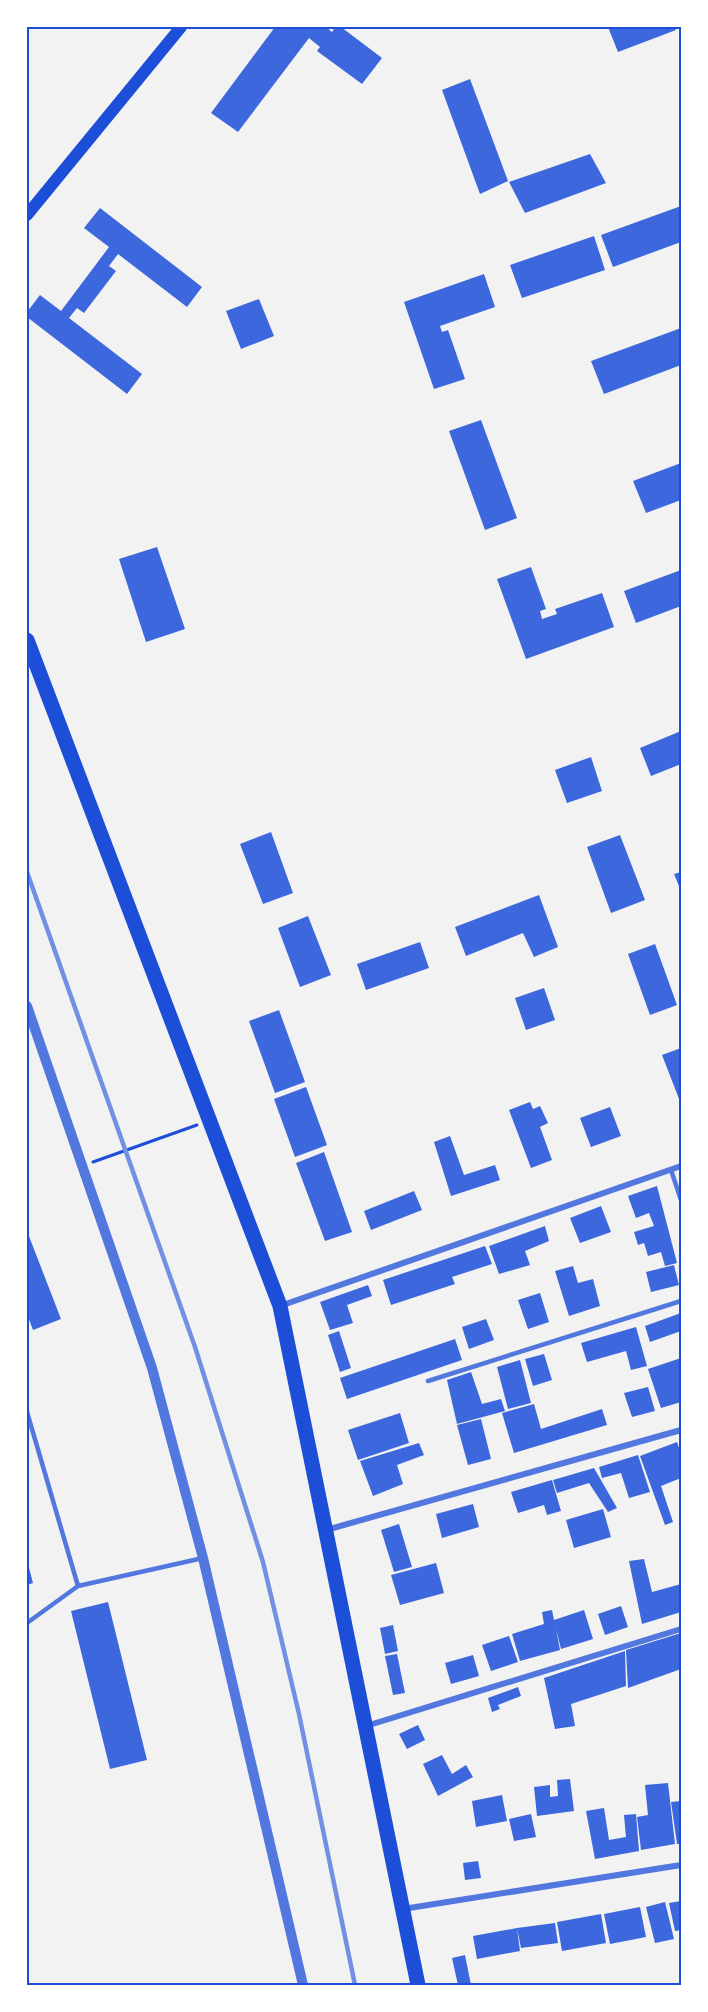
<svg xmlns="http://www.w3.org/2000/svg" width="708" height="2012" viewBox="0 0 708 2012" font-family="Montserrat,sans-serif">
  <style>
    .building { fill: #3d67dc }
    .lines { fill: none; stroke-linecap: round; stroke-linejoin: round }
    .path { stroke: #1d4ed8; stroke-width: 3 }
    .service { stroke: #5277de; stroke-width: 4.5 }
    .minor { stroke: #5277de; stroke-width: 6 }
    .tertiary { stroke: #5277de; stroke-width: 10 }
    .secondary { stroke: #1d4ed8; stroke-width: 12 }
    .primary { stroke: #1d4ed8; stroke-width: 15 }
    .rail { stroke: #7290e2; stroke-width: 4.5 }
    .neatline { fill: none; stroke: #1d4ed8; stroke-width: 2 }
  </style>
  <rect width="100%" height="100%" fill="#f2f2f2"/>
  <path class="building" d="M275,27H326L332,32L335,27H341L382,58L362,84L317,51L320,47L309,38L238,132L211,113Z
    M608,27H675L676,30L618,52Z
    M470,79L508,181L480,194L442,90Z
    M590,154L606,183L525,213L509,182Z
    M681,206V242L613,267L601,235Z
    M100,208L202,287L187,307L118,254L109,266L116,271L84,313L77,308L69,318L142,374L127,394L27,317V312L40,295L61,311L109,247L84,228Z
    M594,236L605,270L522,298L510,265Z
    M484,274L495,307L440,326L442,332L448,330L465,379L434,389L404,302Z
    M259,299L274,336L241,349L226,311Z
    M681,328V365L604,394L591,361Z
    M481,420L517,518L485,530L449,431Z
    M681,463V500L646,513L633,481Z
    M157,547L185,629L146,642L119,559Z
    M531,567L546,609L540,611L542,619L557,614L555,609L602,593L614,627L526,659L497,579Z
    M681,570V606L636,623L624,591Z
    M681,731V764L651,776L640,748Z
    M591,757L602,791L567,803L555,770Z
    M271,832L293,893L263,904L240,844Z
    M620,835L645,900L611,913L587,847Z
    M681,872V891L674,874Z
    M539,895L558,947L534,957L523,933L466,956L455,927Z
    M308,916L331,975L300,987L278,928Z
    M420,942L429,968L366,990L357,964Z
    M655,944L677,1005L650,1015L628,954Z
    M544,988L555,1020L526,1030L515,998Z
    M279,1010L305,1082L275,1093L249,1021Z
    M681,1048V1104L662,1055Z
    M306,1087L327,1145L295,1157L274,1099Z
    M530,1102L533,1109L540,1106L548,1123L540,1127L552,1160L531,1168L509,1110Z
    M610,1107L621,1136L591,1147L580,1118Z
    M450,1136L464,1175L495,1165L500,1180L451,1196L434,1142Z
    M324,1152L352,1232L325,1241L296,1163Z
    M657,1186L677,1263L665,1266L661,1252L648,1256L644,1243L638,1245L634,1232L654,1226L649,1213L636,1218L628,1196Z
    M414,1191L422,1210L371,1230L364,1211Z
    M601,1206L611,1232L580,1243L570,1218Z
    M545,1226L549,1241L525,1251L530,1265L499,1274L489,1246Z
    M27,1231L61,1319L33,1330L27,1314Z
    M485,1246L492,1264L452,1277L455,1284L391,1305L383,1280Z
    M674,1265L679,1285L651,1292L646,1272Z
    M573,1266L578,1283L593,1279L600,1306L569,1316L555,1271Z
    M368,1285L372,1296L347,1305L353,1323L330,1330L320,1302Z
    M540,1293L549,1322L528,1329L518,1300Z
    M681,1313V1331L650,1342L645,1326Z
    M486,1319L494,1340L469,1349L462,1327Z
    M636,1327L647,1366L631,1370L626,1351L587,1362L581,1343Z
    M339,1331L351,1368L340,1372L328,1335Z
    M455,1339L462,1360L347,1399L340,1378Z
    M544,1354L552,1380L533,1386L525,1359Z
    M681,1358V1402L661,1408L648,1369Z
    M520,1360L531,1403L508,1409L497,1367Z
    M471,1372L482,1404L501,1399L505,1411L457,1424L447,1380Z
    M648,1387L655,1411L632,1417L624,1393Z
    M534,1404L541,1429L602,1409L607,1425L514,1453L502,1413Z
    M400,1413L409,1443L358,1460L348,1430Z
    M481,1419L491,1459L468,1465L457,1425Z
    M677,1442L681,1453V1478L661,1486L673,1522L665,1525L640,1456Z
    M419,1443L424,1455L397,1465L403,1484L373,1496L360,1461Z
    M638,1455L650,1492L629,1498L621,1473L602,1478L599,1467Z
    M594,1468L617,1508L608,1512L589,1483L557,1493L553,1480Z
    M552,1480L561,1511L547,1515L544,1505L518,1513L511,1492Z
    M473,1504L479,1527L442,1538L436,1514Z
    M603,1509L611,1537L574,1548L566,1520Z
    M399,1524L412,1567L394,1572L381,1530Z
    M644,1559L652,1592L681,1584V1612L642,1624L629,1561Z
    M436,1563L444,1593L400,1605L391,1575Z
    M28,1564L33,1583L27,1585V1565Z
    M108,1602L147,1760L110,1769L71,1611Z
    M621,1606L628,1627L605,1635L598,1614Z
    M552,1610L554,1620L584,1610L593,1639L561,1649L556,1629L560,1650L520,1661L512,1634L544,1624L542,1612Z
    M393,1625L398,1651L385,1654L380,1628Z
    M681,1633V1669L628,1688L626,1650Z
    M509,1636L518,1662L491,1671L482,1645Z
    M625,1651L626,1686L571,1704L575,1726L555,1729L544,1678Z
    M397,1654L405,1693L393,1695L385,1656Z
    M473,1655L479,1676L451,1684L445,1663Z
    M518,1687L521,1696L498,1705L500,1709L492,1712L488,1698Z
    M418,1725L425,1740L407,1749L399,1734Z
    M442,1755L452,1774L466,1765L473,1777L438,1796L423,1764Z
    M570,1779L574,1811L537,1816L534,1787L550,1785V1797L558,1796L557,1780Z
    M668,1783L675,1844L641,1850L637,1817L648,1815L645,1785Z
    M502,1795L507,1821L476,1827L472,1801Z
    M681,1801V1844H677L671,1802Z
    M604,1808L609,1840L626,1837L624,1815L636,1814L639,1851L595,1859L586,1811Z
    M531,1814L536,1837L514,1841L509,1819Z
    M478,1861L481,1878L465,1880L463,1863Z
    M681,1901V1930L675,1931L669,1903Z
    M665,1902L674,1939L655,1943L646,1907Z
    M640,1907L646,1937L610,1944L604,1914Z
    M601,1914L606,1943L562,1951L557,1922Z
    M555,1923L558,1943L521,1948L517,1928Z
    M517,1928L520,1951L477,1959L473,1936Z
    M465,1955L471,1985H458L452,1958Z"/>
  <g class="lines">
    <path class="path" d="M93,1162L197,1125"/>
    <path class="service" d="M671,1170L681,1200
      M428,1381L681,1301
      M27,1412L78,1586
      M27,1623L78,1586L203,1558"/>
    <path class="minor" d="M280,1306L681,1166
      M326,1530L681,1430
      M366,1726L681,1629
      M403,1909L681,1865"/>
    <path class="tertiary" d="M27,1006L152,1368L203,1558L303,1985"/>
    <path class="secondary" d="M27,215L181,27"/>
    <path class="primary" d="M27,640L280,1306L418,1985"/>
    <path class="rail" d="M27,872L195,1347L263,1562L299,1714L355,1985"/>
  </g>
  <rect width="708" height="2012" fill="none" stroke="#ffffff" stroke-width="57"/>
  <rect x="28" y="28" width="652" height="1956" class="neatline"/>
</svg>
